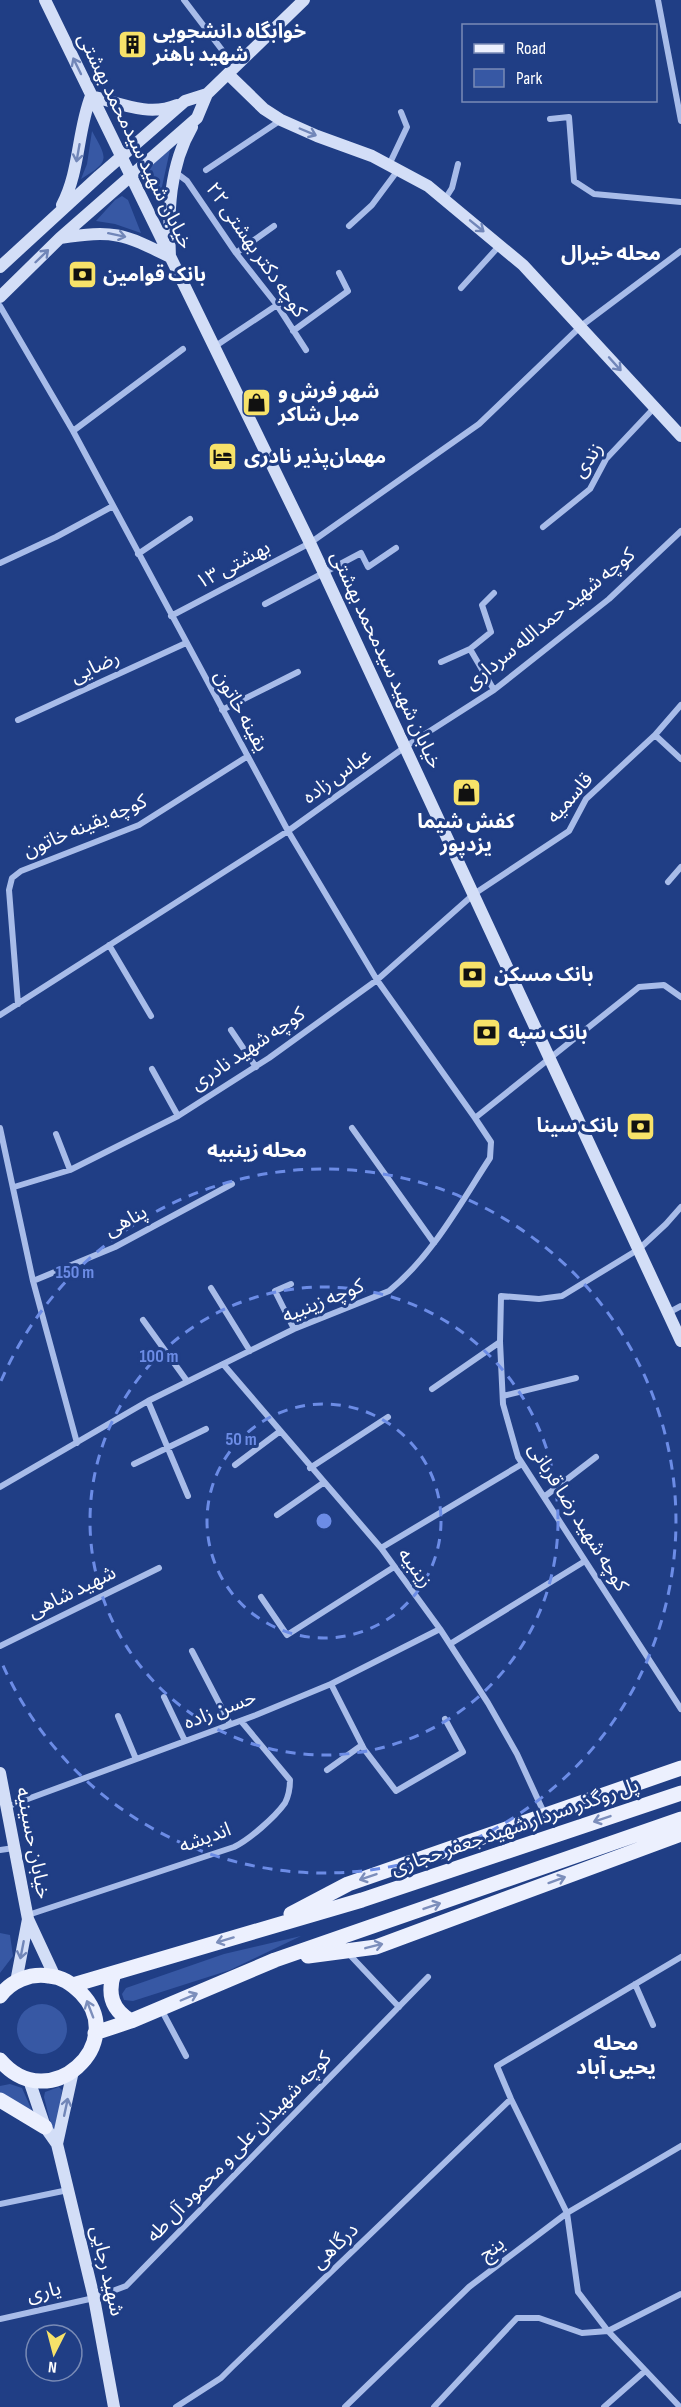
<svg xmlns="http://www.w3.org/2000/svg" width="681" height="2407" viewBox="0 0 681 2407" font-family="'Sofia Sans Condensed','Noto Sans Arabic',sans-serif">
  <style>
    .green { fill: #3758a4 }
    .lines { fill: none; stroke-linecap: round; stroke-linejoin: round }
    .street { stroke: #a8bce9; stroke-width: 6 }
    .secondary { stroke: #d3def7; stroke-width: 12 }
    .primary { stroke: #ecf0fe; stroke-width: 15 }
    .oneway { stroke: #7186b8 }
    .oneway2 { stroke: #7c8ebb }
    .ring { fill: none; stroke: #6c8ce6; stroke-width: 3; stroke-dasharray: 10 8 }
    .labels { text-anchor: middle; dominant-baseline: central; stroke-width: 6; stroke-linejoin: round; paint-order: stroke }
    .poi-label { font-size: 20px; font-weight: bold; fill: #fff; stroke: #203e85; text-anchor: start }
    .street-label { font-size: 20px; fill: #fff; stroke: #203e85 }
    .neighbourhood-label { font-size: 21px; font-weight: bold; fill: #fff; stroke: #203e85 }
    .centre { fill: #6c8ce6; stroke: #203e85; stroke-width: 3 }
    .ring-label { font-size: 18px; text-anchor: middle; font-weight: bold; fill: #6c8ce6; stroke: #203e85; stroke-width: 6; stroke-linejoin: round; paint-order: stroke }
  </style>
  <rect width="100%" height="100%" fill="#203e85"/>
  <path class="green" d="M92,131C108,160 110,161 81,179L87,164Z
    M170,150L161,191L149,171L152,162Z
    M122,196L128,200L141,233L115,224L96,221L115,200Z
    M0,1933L10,1935L13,1956L0,1973Z
    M301,1936L230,1970L133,2001L124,2000L122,1994L126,1988L224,1954Z
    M17 2029a25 25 0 1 1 50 0a25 25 0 1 1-50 0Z
    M10,2084L22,2088L33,2113L0,2096V2086Z
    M59,2087L62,2090L56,2132L52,2129L44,2097L45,2092Z"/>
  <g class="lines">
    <path class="street" d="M184,0L235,67
      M658,0L681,121
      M550,119L569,117L574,181L594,194L681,202
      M389,165L407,127L401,112
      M206,170L281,120
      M175,172L187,181L236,253L277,305L306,350
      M445,199L452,188L458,164
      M349,226L372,205L398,170
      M236,253L274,226
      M461,288L500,245
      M0,306L73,431L288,831L377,980L475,1118
      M293,331L348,291L339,273
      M214,347L277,305
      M73,431L183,349
      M543,527L590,489L606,459L654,408
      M138,554L190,519
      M0,563L56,537L113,506
      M265,604L361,553L368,567L396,548
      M171,616L310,543L479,424L581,326L681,251
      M470,649L494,690
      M441,662L470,649L491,632L482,605L494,593
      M222,710L298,672
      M18,720L186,643
      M655,735L681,759
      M668,882L681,867
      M109,945L151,1016
      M18,1004L9,890L12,878L21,871L139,825L248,756
      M0,1015L288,831L405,747L494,690L609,599L681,531
      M231,1030L256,1067
      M152,1069L178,1116
      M0,1128L33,1281L77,1443
      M352,1128L434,1243
      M56,1134L70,1170
      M14,1187L70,1170L178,1116L269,1058L377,980L474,894L569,831L586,799L655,735L681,705
      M681,1207L666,1224L639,1249L562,1296L539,1299L501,1296L500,1342L503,1404L518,1457L681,1709
      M33,1281L115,1247L232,1184
      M291,1284L275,1291L294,1329
      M211,1288L250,1351
      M668,1313L681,1306
      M143,1320L187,1381
      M223,1364L381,1548L440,1629L488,1703L517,1754L545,1815
      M432,1389L500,1342
      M503,1396L576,1378
      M148,1401L188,1496
      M134,1464L206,1429
      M235,1465L279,1432
      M310,1468L388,1417
      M0,1487L148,1401L294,1329L389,1291C432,1256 460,1204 490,1158L491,1142L475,1118L639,987L664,985L681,997
      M544,1497L596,1457
      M277,1515L323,1483
      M381,1548L522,1464
      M261,1597L287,1635L394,1567
      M450,1644L585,1561
      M0,1646L159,1568
      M192,1651L230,1724
      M331,1684L364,1749L396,1791L463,1752L445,1719
      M164,1697L185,1741
      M118,1716L136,1759
      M327,1770L362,1745
      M6,1807L256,1715L331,1684L440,1629
      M0,1850L14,1848
      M28,1915L234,1847C249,1840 275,1817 285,1803C289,1795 290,1788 290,1780L241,1721
      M348,1953L399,2007
      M635,1984L653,2025
      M161,2009L186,2056
      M0,2204L68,2190
      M0,2319L94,2298L126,2286L428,1977
      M176,2407L221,2378L232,2367L511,2099
      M345,2407L469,2287L567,2213L681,2146
      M434,2407L517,2318H539L582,2333L608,2331L681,2294
      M604,2407L645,2371
      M680,2407L608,2331L578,2292L567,2213L511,2099L497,2066L681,1957"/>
    <path class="secondary" d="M45,0L310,543L681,1341
      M228,74L264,109L281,120L317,136L372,156L428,186L523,265L681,436
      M62,205C80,171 77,132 91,96C120,103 148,117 177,105
      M60,238C114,230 122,233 170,257C168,213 169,166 192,127
      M0,267L99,176L185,101L207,94
      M0,297L60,238L197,118L207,94L304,0
      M0,1773L28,1919L55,1977
      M16,1982L28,1919
      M29,2080L45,2127L57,2144L94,2298L114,2407
      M57,2144L73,2071"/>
    <path class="primary" d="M291,1914L348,1884L681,1768
      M308,1956L376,1947L681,1834
      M114,1973C107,1994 112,2010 131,2021
      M73,1985L362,1900L681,1793
      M0,1996C11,1981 30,1973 49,1976C62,1977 71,1983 81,1993C130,2043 49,2118 0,2060
      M95,2033L131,2021L275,1960L681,1819
      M0,2100L45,2127"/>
  </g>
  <defs><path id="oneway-shaft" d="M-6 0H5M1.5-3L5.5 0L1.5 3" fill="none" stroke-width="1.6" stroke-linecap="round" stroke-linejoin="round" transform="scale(1.5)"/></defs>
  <g class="oneway">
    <use href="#oneway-shaft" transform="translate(77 66) rotate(-116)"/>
    <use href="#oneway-shaft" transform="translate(308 132) rotate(23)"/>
    <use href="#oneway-shaft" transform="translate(78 153) rotate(100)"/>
    <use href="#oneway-shaft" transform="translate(477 226) rotate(39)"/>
    <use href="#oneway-shaft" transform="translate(117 235) rotate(12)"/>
    <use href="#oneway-shaft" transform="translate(42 256) rotate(-44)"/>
    <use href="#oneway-shaft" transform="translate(615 364) rotate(48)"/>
    <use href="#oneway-shaft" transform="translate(22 1950) rotate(101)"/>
    <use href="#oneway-shaft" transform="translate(66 2107) rotate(-78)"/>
  </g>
  <g class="oneway2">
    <use href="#oneway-shaft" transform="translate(602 1819) rotate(161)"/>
    <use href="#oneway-shaft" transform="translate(368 1877) rotate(161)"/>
    <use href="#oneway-shaft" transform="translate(557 1880) rotate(-20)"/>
    <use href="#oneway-shaft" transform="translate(432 1906) rotate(-19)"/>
    <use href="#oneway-shaft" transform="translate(225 1940) rotate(163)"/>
    <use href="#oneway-shaft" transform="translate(374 1946) rotate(-14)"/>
    <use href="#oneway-shaft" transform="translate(189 1997) rotate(-23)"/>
    <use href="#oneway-shaft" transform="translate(90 2009) rotate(-111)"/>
  </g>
  <g class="ring">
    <circle cx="324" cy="1521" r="117"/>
    <circle cx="324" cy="1521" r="234"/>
    <path d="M1 1381A352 352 0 1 1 1 1661"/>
  </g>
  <defs>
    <symbol id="building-square" viewBox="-11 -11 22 22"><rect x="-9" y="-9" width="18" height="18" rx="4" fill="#f7e269" stroke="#203e85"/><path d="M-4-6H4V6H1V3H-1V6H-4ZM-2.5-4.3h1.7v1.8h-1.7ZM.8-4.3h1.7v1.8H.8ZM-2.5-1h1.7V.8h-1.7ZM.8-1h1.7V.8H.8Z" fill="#111"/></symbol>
    <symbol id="bank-square" viewBox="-11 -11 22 22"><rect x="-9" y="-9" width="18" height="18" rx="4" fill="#f7e269" stroke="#203e85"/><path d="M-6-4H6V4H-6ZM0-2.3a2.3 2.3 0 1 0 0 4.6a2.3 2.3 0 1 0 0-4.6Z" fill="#111"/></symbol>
    <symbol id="shop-square" viewBox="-11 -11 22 22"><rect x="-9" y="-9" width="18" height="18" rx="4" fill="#f7e269" stroke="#203e85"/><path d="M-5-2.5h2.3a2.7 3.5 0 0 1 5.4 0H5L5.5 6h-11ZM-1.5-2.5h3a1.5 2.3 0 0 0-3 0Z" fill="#111"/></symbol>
    <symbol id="hotel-square" viewBox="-11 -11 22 22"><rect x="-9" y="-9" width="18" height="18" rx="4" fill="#f7e269" stroke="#203e85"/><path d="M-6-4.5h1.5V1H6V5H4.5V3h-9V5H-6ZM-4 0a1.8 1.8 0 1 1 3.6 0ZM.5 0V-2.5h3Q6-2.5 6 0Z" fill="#111"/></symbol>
  </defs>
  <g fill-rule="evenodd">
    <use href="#building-square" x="116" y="28" width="33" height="33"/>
    <use href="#bank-square" x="66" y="258" width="33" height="33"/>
    <use href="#shop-square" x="240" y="386" width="33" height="33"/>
    <use href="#hotel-square" x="206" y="440" width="33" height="33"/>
    <use href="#shop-square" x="450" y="776" width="33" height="33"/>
    <use href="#bank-square" x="456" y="958" width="33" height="33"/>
    <use href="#bank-square" x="470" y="1016" width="33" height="33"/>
    <use href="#bank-square" x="624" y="1110" width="33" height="33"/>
  </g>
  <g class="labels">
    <g class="poi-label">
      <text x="153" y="32">خوابگاه دانشجویی<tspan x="153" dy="23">شهید باهنر</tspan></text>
      <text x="103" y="275">بانک قوامین</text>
      <text x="278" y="392">شهر فرش و<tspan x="278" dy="23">مبل شاکر</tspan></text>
      <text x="244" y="457">مهمان‌پذیر نادری</text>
      <text x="466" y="822" text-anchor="middle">کفش شیما<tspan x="466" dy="23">یزدپور</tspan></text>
      <text x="494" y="975">بانک مسکن</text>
      <text x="508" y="1033">بانک سپه</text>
      <text x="619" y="1126" text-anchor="end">بانک سینا</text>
    </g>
    <g class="street-label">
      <text transform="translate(135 141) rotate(64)">خیابان شهید سیدمحمد بهشتی</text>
      <text transform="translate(256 250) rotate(55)">کوچه دکتر بهشتی ۲۲</text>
      <text transform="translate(588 460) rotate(-55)">زندی</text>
      <text transform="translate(233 565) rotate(-28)">بهشتی ۱۳</text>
      <text transform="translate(550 619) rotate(-39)">کوچه شهید حمدالله سرداری</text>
      <text transform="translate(386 660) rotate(65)">خیابان شهید سیدمحمد بهشتی</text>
      <text transform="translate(95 667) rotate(-25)">رضایی</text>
      <text transform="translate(241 711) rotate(61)">یقینه خاتون</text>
      <text transform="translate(337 776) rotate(-36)">عباس زاده</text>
      <text transform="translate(570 798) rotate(-49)">قاسمیه</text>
      <text transform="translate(85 826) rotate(-23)">کوچه یقینه خاتون</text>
      <text transform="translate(248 1049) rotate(-34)">کوچه شهید نادری</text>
      <text transform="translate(126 1221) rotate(-28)">پناهی</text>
      <text transform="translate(323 1301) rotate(-22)">کوچه زینبیه</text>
      <text transform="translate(578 1517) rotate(58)">کوچه شهید رضا قربانی</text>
      <text transform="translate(415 1568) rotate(54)">زینبیه</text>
      <text transform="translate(72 1592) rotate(-26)">شهید شاهی</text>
      <text transform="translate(220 1710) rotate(-21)">حسن زاده</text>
      <text transform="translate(515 1827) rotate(-19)">پل روگذر سردار شهید جعفر حجازی</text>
      <text transform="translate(205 1838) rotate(-20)">اندیشه</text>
      <text transform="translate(33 1843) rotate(79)">خیابان حسینیه</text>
      <text transform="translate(239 2147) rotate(-46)">کوچه شهیدان علی و محمود آل طه</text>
      <text transform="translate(335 2246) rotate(-44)">درگاهی</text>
      <text transform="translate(492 2249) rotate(-37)">ینج</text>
      <text transform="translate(107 2271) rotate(77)">شهید رجایی</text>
      <text transform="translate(44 2292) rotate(-13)">یاری</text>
    </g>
    <g class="neighbourhood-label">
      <text x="611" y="253">محله خیرال</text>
      <text x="257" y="1150">محله زینبیه</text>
      <text x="616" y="2043">محله<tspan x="616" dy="24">یحیی آباد</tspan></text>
    </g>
  </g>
  <circle cx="324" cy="1521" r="9" class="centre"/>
  <g class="ring-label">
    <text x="75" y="1278">150 m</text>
    <text x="159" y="1362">100 m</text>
    <text x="241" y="1445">50 m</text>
  </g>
  <rect x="462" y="24" width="195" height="78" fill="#203e85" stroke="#798bb6" stroke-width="1.5"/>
  <rect x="474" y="44" width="30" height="9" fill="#ecf0fe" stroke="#798bb6" stroke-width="1.5"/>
  <text x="516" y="54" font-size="18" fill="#ffffff">Road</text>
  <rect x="474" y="69" width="30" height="18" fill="#3758a4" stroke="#798bb6" stroke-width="1.5"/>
  <text x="516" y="84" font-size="18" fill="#ffffff">Park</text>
  <g transform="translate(54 2353) rotate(186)"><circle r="28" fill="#203e85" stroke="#798bb6" stroke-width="1.5"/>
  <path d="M0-4.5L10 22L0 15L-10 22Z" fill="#f7e269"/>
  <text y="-9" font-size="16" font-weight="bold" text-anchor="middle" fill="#ffffff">N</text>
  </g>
</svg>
